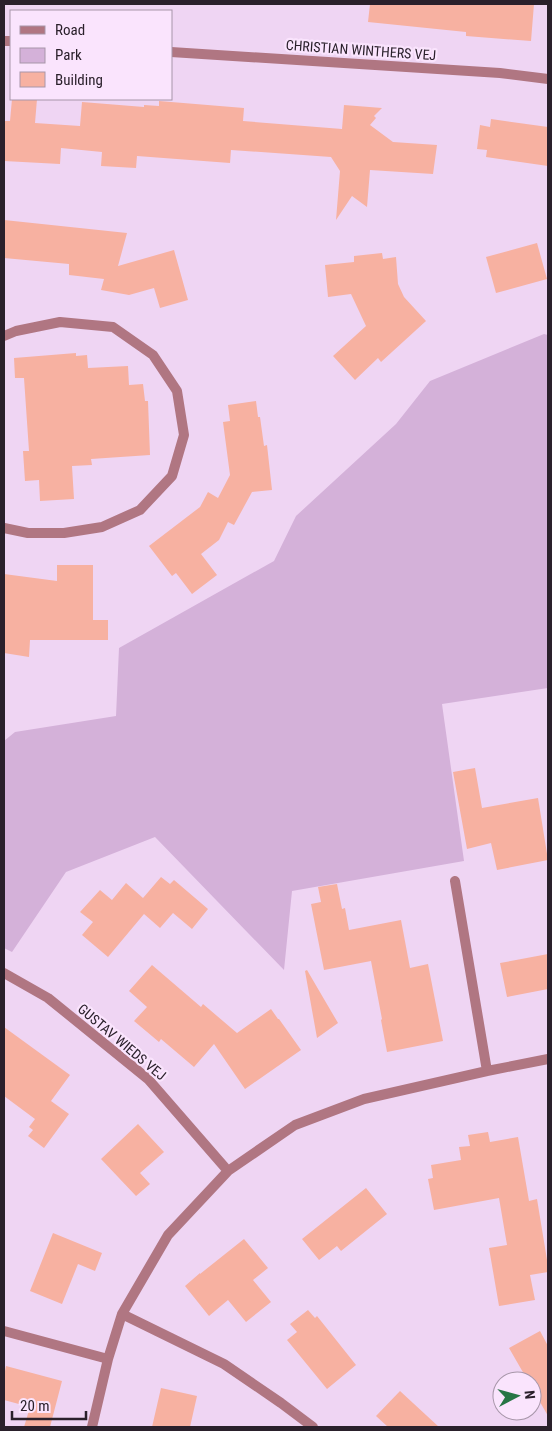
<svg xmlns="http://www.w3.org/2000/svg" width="552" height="1431" viewBox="0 0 552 1431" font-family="'Roboto Condensed',sans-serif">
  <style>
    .green { fill: #d4b1d9 }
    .building { fill: #f7b1a1 }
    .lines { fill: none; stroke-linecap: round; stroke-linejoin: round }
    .minor { stroke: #b07682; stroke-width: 10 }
    .labels { text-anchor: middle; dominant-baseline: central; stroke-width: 4.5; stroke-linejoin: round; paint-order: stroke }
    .street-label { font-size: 14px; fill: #2a202b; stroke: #fae4fd }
  </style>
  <rect width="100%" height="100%" fill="#efd5f3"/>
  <path class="green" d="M544,334L548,335V688L442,704L464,861L292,891L284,970L155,837L66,872L12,952L4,948V741L15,732L116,716L119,648L274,561L296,516L396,424L430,381Z"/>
  <path class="building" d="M370,4H534L531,41L466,36V32L368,22Z
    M12,99H37L35,123L80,126L82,102L144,107V105L159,106V101L244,108L243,121L342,129L344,105L382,108L374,116L376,118L370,125L393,142L437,145L433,174L370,170L367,207L352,196L336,220L340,171L331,157L231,150L230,163L137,156L136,168L101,166L102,152L61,148L60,164L4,161V121H10Z
    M491,119L548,127V166L486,157L487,150L477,149L480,125L490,127Z
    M4,220L127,233L118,266L174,250L188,300L160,308L154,288L129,295L101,290L104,279L69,275V264L4,258Z
    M537,243L547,279L496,293L486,257Z
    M382,253L383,259L396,257L398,284L404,297L426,321L381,362L378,358L355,380L333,356L366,326L351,294L328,297L325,265L354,262V256Z
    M76,353V356L87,355L88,368L128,366L129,385L143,384L145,401H148L150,455L91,459L92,465L72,466L74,499L40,501L39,480L25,481L23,451H29L24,378H15L14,358Z
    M256,401L258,417H260L264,446L267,445L272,490L252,492L234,525L228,522L219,540L201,554L217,575L192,594L176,573L172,576L149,546L200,507L208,492L218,498L230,475L223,422L230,421L228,405Z
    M57,565H93V620H108V640H30L29,657L4,653V574L57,581Z
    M475,768L482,808L538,798L548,860L497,870L491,843L467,849L453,772Z
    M161,877L170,884L174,880L208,909L192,929L173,913L160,928L144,914L108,957L82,935L93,922L80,912L100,890L112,900L126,883L143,898Z
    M337,884L342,909L345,908L349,930L401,920L410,968L428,964L443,1041L387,1052L381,1020L382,1019L371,961L324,970L311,904L321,902L318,887Z
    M548,954V989L507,997L500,963Z
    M152,965L201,1007L203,1004L237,1033L271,1009L278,1019H279L301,1050L245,1089L214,1044L194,1067L161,1039L159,1042L134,1021L147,1007L129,991Z
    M307,970L338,1023L317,1038L305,971Z
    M4,1027L70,1075L51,1101L69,1114L44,1148L28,1136L33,1130L29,1127L35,1119L4,1096Z
    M138,1124L164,1152L140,1173L150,1184L136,1196L101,1159Z
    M488,1132L490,1142L518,1137L529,1201L537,1199L548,1266V1272L530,1275L535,1300L499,1306L489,1248L507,1245L499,1198L434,1210L428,1179L433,1178L431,1165L461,1160L459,1147L470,1146L468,1135Z
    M366,1188L387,1214L341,1251L337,1246L319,1260L302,1239Z
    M53,1233L102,1253L95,1271L78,1264L62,1304L30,1291Z
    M244,1239L268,1268L253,1280L271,1302L246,1322L228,1300L209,1316L185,1286L200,1273V1274Z
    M308,1310L315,1318L317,1316L356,1365L327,1389L287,1340L297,1332L290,1324Z
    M540,1331L548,1346V1416L532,1388V1381H528L509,1348Z
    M6,1366L62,1381L50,1427H24L30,1407L4,1400V1376Z
    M161,1388L197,1396L190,1427H152Z
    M400,1391L439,1427H388L376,1416Z"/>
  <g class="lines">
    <path class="minor" d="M4,41H11
      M171,52L500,73L548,79
      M4,336L16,331L60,322L113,327L153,355L177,391L184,435L172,476L140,510L102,527L64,533H28L4,528
      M455,881L487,1071
      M4,973L48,998L148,1079L228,1171
      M122,1314L224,1364L281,1403L313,1427
      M4,1331L108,1359
      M92,1427L108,1359L122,1314L168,1235L228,1171L295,1125L364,1099L487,1071L548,1059"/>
  </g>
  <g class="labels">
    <g class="street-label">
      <text transform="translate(361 50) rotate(4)">CHRISTIAN WINTHERS VEJ</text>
      <text transform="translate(122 1042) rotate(40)">GUSTAV WIEDS VEJ</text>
    </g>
  </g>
  <rect width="552" height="1431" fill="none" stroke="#2a202b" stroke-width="10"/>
  <rect x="10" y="10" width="162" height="90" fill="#fae4fd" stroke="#a796a9"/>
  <rect x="20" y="26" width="25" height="8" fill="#b07682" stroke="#a796a9"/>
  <text x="55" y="35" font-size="15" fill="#2a202b">Road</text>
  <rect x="20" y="48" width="25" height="15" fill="#d4b1d9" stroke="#a796a9"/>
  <text x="55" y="60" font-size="15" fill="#2a202b">Park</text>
  <rect x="20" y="72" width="25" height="15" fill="#f7b1a1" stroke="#a796a9"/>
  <text x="55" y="85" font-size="15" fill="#2a202b">Building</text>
  <g transform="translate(517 1396) rotate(84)"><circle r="24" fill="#fae4fd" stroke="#a796a9"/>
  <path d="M0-4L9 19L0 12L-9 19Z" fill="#277545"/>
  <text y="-8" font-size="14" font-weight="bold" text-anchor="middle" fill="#2a202b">N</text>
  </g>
  <path d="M12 1411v8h74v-8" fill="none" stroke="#2a202b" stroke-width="2.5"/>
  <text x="20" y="1411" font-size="15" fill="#2a202b" stroke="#fae4fd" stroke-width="4" paint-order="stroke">20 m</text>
</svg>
